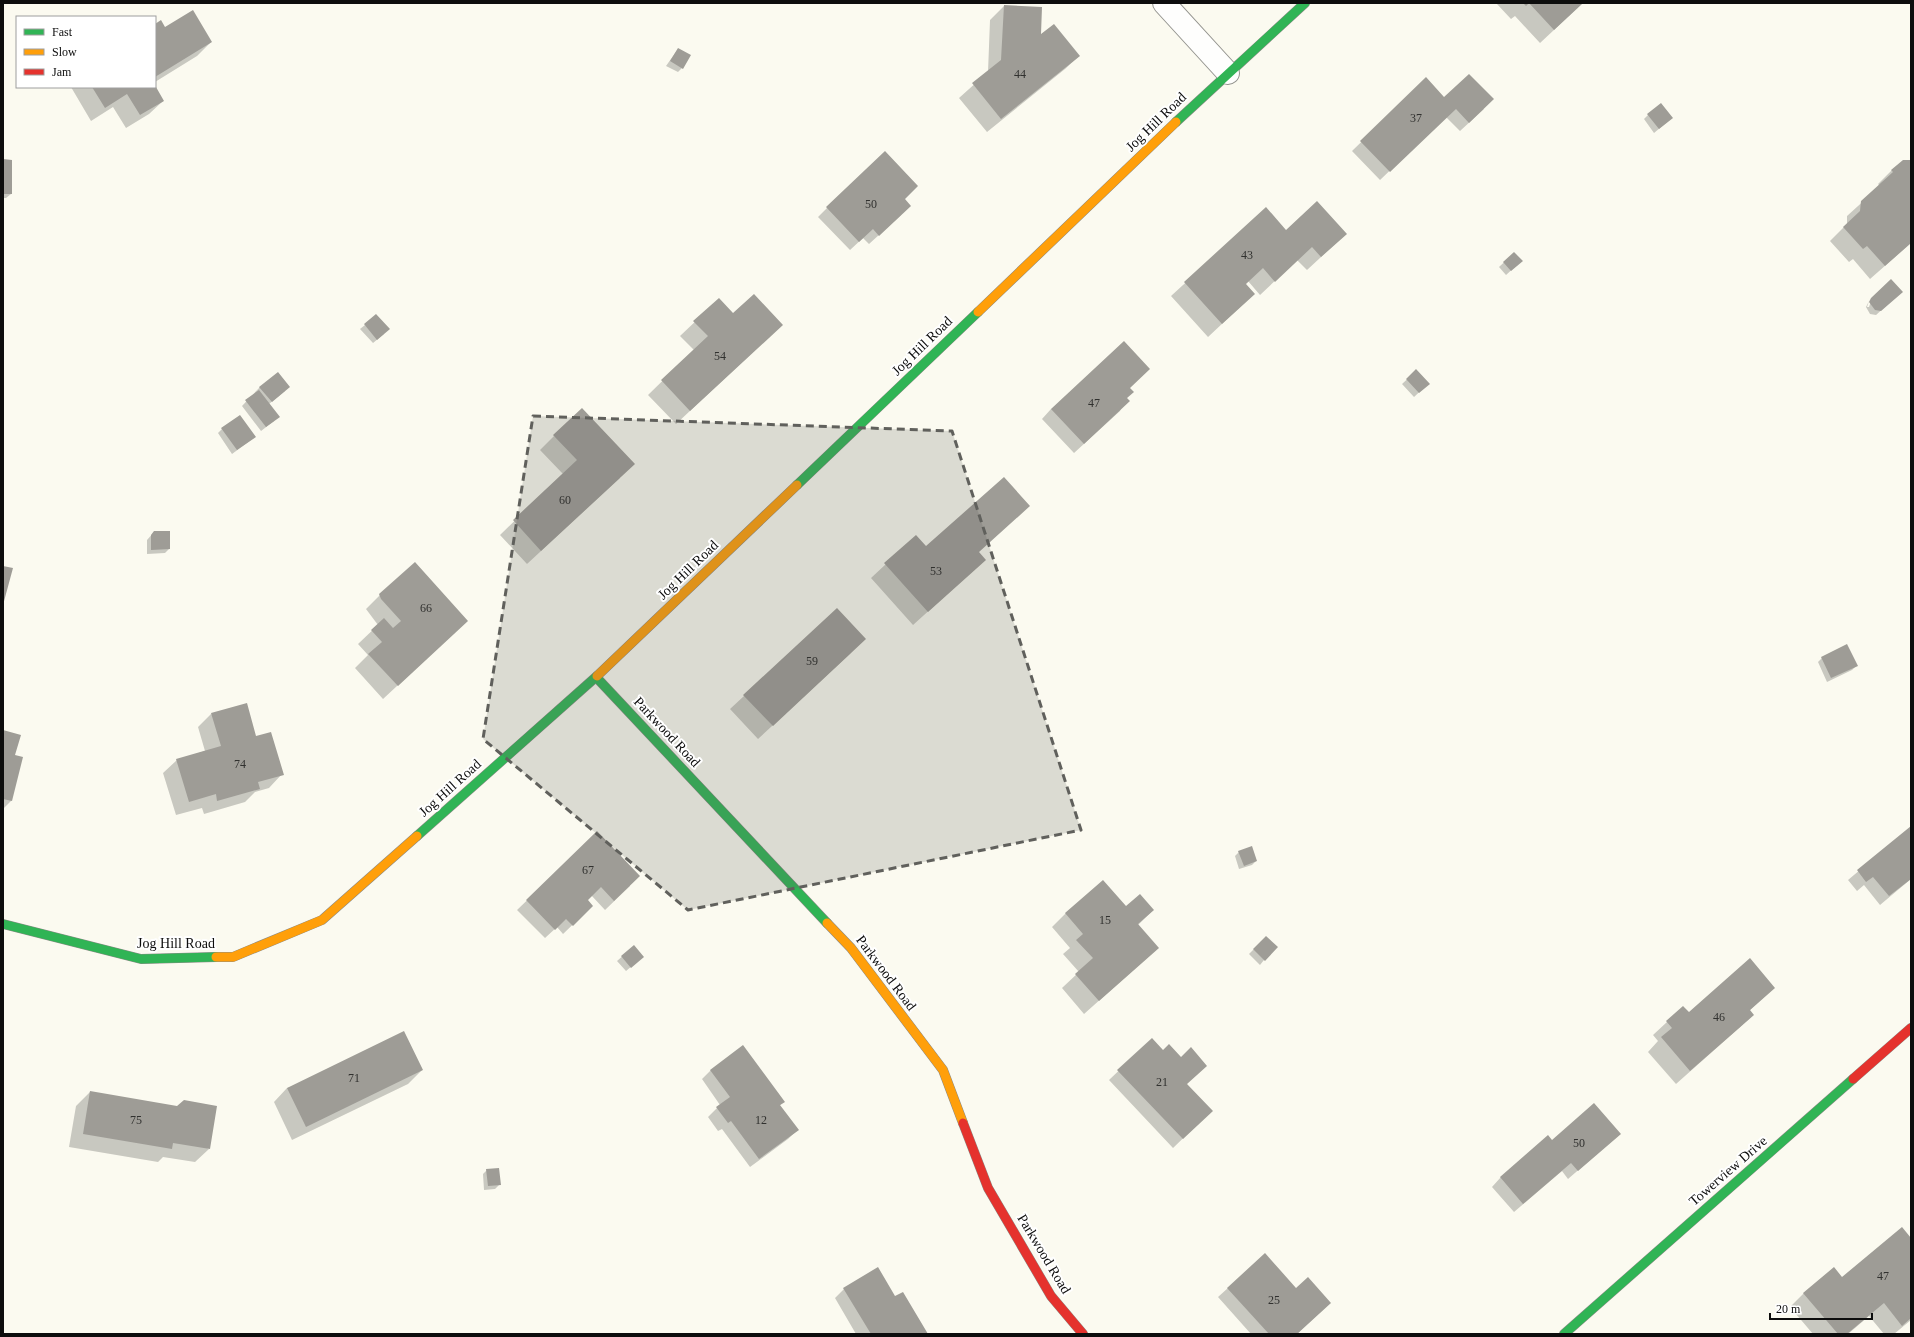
<svg xmlns="http://www.w3.org/2000/svg" width="1914" height="1337" viewBox="0 0 1914 1337" font-family="'Times New Roman',serif">
  <style>
    .shadow { fill: #0003 }
    .building { fill: #9e9c96 }
    .lines { fill: none; stroke-linecap: round; stroke-linejoin: round }
    .street-casing { stroke: #94948f; stroke-width: 24 }
    .fast-casing { stroke: #8b8a86; stroke-width: 10 }
    .slow-casing { stroke: #8b8a86; stroke-width: 10 }
    .jam-casing { stroke: #8b8a86; stroke-width: 10 }
    .street { stroke: #fefefd; stroke-width: 22 }
    .fast { stroke: #30b455; stroke-width: 9 }
    .slow { stroke: #ff9f0a; stroke-width: 9 }
    .jam { stroke: #e5322d; stroke-width: 9 }
    .marked { fill: #60605c; fill-opacity: 0.2; stroke: #60605c; stroke-width: 3; stroke-dasharray: 8 5; stroke-linejoin: round }
    .labels { text-anchor: middle; dominant-baseline: central; stroke-width: 4; stroke-linejoin: round; paint-order: stroke }
    .number-label { font-size: 12px; fill: #31312f }
    .street-label { font-size: 14px; fill: #0d0d0d; stroke: #fff }
  </style>
  <rect width="100%" height="100%" fill="#fbfaf0"/>
  <path class="shadow" d="M1496,3H1583L1540,43L1515,16L1511,19Z
    M1004,6L1040,36L1079,56L1065,69L987,132L959,98L988,72L990,20Z
    M155,25L165,28L211,42L197,56L155,82Z
    M678,49L682,68L678,72L666,66Z
    M1426,79L1444,98L1484,109L1460,131L1446,117L1380,180L1352,151Z
    M71,87H155L163,101L149,114L126,128L113,107L91,121Z
    M1648,115L1672,118L1654,133L1644,119Z
    M3,160L11,194L6,198H3Z
    M1911,161V243L1870,279L1853,259L1849,262L1830,241L1847,224V216L1880,186L1878,184L1892,170Z
    M904,199L901,215L869,244L863,238L850,250L818,217L827,208Z
    M1266,209L1286,231L1346,234L1307,270L1297,260L1260,295L1248,281L1245,284L1254,294L1208,337L1171,296Z
    M1514,253L1517,265L1506,275L1499,267Z
    M1897,296L1876,315L1870,314L1866,307L1869,301L1867,307H1869L1872,298Z
    M719,299L733,315L768,338L676,424L648,395L694,350L680,336Z
    M365,325L384,334L373,343L360,329Z
    M1416,371L1428,384L1414,397L1402,384Z
    M260,387L285,391L269,404L274,421L261,431L242,406Z
    M1129,388L1120,411L1074,453L1042,419L1051,409Z
    M222,429L255,437L232,454L218,433Z
    M554,436L620,478L527,564L500,535L563,474L540,450Z
    M154,532L169,549L165,553L147,554V540Z
    M916,536L926,548L978,552L985,560L913,625L871,578Z
    M380,595L453,634L383,699L355,668L368,655L358,644L378,625L366,609Z
    M851,653L758,739L730,709L744,696Z
    M1822,658L1857,665L1852,670L1827,682L1818,662Z
    M211,714L256,738L282,774L269,788L255,792L245,802L204,814L202,808L176,815L163,773L177,760L205,751L198,727Z
    M3,731L11,801L3,809Z
    M1911,827V879L1880,905L1864,885L1857,891L1848,880Z
    M597,833L630,886L605,910L591,895L586,900L592,906L563,934L557,927L545,938L517,910Z
    M1239,852L1256,861L1252,865L1239,869L1235,856Z
    M1126,908L1153,910L1138,925L1158,948L1084,1014L1062,988L1079,972L1063,954L1070,948L1052,927L1066,913Z
    M1266,937L1264,960L1260,965L1249,954Z
    M634,946L638,961L626,971L617,961Z
    M1774,988L1749,1011L1753,1015L1739,1028L1676,1084L1648,1052L1658,1041L1653,1035L1667,1022Z
    M1152,1039L1186,1085L1202,1120L1173,1148L1109,1080Z
    M422,1070L408,1084L292,1140L274,1102L287,1088Z
    M711,1070L784,1102L779,1106L797,1130L788,1139L750,1167L722,1129L718,1131L708,1117L720,1105L702,1079Z
    M90,1092L209,1149L195,1162L163,1157L158,1162L69,1147L76,1106Z
    M1620,1134L1568,1179L1562,1171L1514,1212L1492,1187L1501,1177L1552,1141Z
    M487,1170L500,1184L495,1189L484,1190L483,1174Z
    M1911,1240V1320L1894,1334H1884L1869,1316L1848,1334H1813L1790,1307L1804,1293L1842,1278Z
    M1228,1288L1296,1289L1330,1303L1297,1334H1251L1218,1297Z
    M844,1289L895,1297L927,1334H856L835,1298Z"/>
  <path class="building" d="M1523,3H1583L1554,30L1529,3L1526,6Z
    M1004,5L1042,7L1041,34L1054,24L1080,56L1001,119L972,83L1001,60Z
    M193,10L212,42L155,77V24L161,20L165,27Z
    M678,48L691,55L683,69L670,61Z
    M1469,74L1494,99L1469,123L1456,109L1390,172L1360,141L1426,77L1444,97Z
    M92,87H156L164,101L140,115L127,94L105,108Z
    M1661,103L1673,118L1659,129L1647,114Z
    M885,151L918,186L905,199L911,206L879,236L873,229L859,242L826,207Z
    M3,159L12,160V194H3Z
    M1903,160H1911V243L1885,266L1867,246L1863,249L1843,227L1860,211L1861,201L1893,172L1891,170Z
    M1317,201L1347,234L1321,257L1312,247L1275,282L1263,268L1246,284L1255,294L1222,324L1184,282L1266,207L1286,230Z
    M1514,252L1523,261L1511,271L1503,262Z
    M1891,279L1903,292L1881,311L1875,310L1869,302L1871,298Z
    M754,294L783,325L690,411L661,380L708,336L693,321L719,298L733,313Z
    M376,314L390,329L377,340L364,324Z
    M1124,341L1150,369L1130,388L1134,392L1127,398L1130,401L1084,444L1051,409Z
    M1416,369L1430,384L1419,393L1406,379Z
    M278,372L290,387L272,402L259,387Z
    M259,390L280,417L266,427L245,400Z
    M582,408L635,464L541,551L513,520L577,460L553,435Z
    M240,415L256,437L237,450L221,428Z
    M1004,477L1030,506L979,552L986,560L928,612L884,563L916,535L926,546Z
    M154,531H170V549L151,550V535Z
    M415,562L468,621L398,686L368,654L382,642L371,630L384,618L393,628L401,621L381,599L379,594Z
    M3,566L13,568L3,605Z
    M837,608L866,639L773,726L743,695Z
    M1847,644L1858,666L1831,678L1821,657Z
    M247,703L256,736L271,732L284,775L258,782L260,789L217,801L216,794L189,802L176,759L221,746L211,713Z
    M3,730L21,735L15,755L23,757L12,801L3,799Z
    M1911,826V879L1889,896L1873,877L1866,882L1857,870Z
    M597,831L640,876L614,901L601,887L588,900L593,906L573,926L566,919L555,930L526,900Z
    M1252,846L1257,861L1244,866L1238,851Z
    M1103,880L1126,906L1140,894L1154,910L1138,924L1159,948L1099,1001L1075,974L1093,958L1076,940L1083,934L1065,913Z
    M1266,936L1278,947L1265,961L1253,949Z
    M634,945L644,957L631,968L621,956Z
    M1750,958L1775,988L1750,1010L1754,1015L1690,1071L1661,1037L1672,1028L1666,1021L1683,1006L1689,1012Z
    M404,1031L423,1070L306,1127L287,1088Z
    M1152,1038L1163,1050L1169,1044L1181,1057L1191,1047L1207,1066L1187,1084L1213,1111L1183,1139L1117,1070Z
    M743,1045L785,1102L780,1105L799,1130L759,1159L731,1121L728,1123L716,1107L730,1097L710,1070Z
    M90,1091L177,1106L184,1100L217,1106L210,1149L173,1143L172,1149L83,1134Z
    M1594,1103L1621,1134L1578,1171L1571,1163L1523,1204L1500,1177L1548,1135L1552,1140Z
    M499,1168L501,1185L488,1186L486,1169Z
    M1902,1227L1911,1238V1318L1902,1326L1884,1303L1847,1334H1838L1803,1293L1834,1267L1842,1277Z
    M1265,1253L1296,1288L1308,1277L1331,1303L1297,1334H1269L1227,1288Z
    M878,1267L895,1296L903,1292L928,1334H871L843,1288Z"/>
  <g class="lines">
    <defs>
      <path id="street" d="M1164,3L1228,73"/>
      <path id="fast" d="M1176,122L1305,3
        M797,485L978,312
        M596,677L827,923
        M417,836L597,676
        M3,924L141,959L216,957
        M1564,1334L1853,1079"/>
      <path id="slow" d="M978,312L1176,122
        M597,676L797,485
        M827,923L851,948L943,1070L963,1123
        M216,957H233L322,920L417,836"/>
      <path id="jam" d="M1853,1079L1911,1028
        M963,1123L988,1188L1051,1296L1083,1334"/>
    </defs>
    <use href="#street" class="street-casing"/>
    <use href="#fast" class="fast-casing"/>
    <use href="#slow" class="slow-casing"/>
    <use href="#jam" class="jam-casing"/>
    <use href="#street" class="street"/>
    <use href="#fast" class="fast"/>
    <use href="#slow" class="slow"/>
    <use href="#jam" class="jam"/>
  </g>
  <path class="marked" d="M533,416L952,431L1081,830L688,910L483,739Z"/>
  <g class="labels">
    <g class="number-label">
      <text x="1020" y="74">44</text>
      <text x="1416" y="118">37</text>
      <text x="871" y="204">50</text>
      <text x="1247" y="255">43</text>
      <text x="720" y="356">54</text>
      <text x="1094" y="403">47</text>
      <text x="565" y="500">60</text>
      <text x="936" y="571">53</text>
      <text x="426" y="608">66</text>
      <text x="812" y="661">59</text>
      <text x="240" y="764">74</text>
      <text x="588" y="870">67</text>
      <text x="1105" y="920">15</text>
      <text x="1719" y="1017">46</text>
      <text x="354" y="1078">71</text>
      <text x="1162" y="1082">21</text>
      <text x="136" y="1120">75</text>
      <text x="761" y="1120">12</text>
      <text x="1579" y="1143">50</text>
      <text x="1883" y="1276">47</text>
      <text x="1274" y="1300">25</text>
    </g>
    <g class="street-label">
      <text transform="translate(1156 122) rotate(-44)">Jog Hill Road</text>
      <text transform="translate(922 346) rotate(-44)">Jog Hill Road</text>
      <text transform="translate(688 570) rotate(-44)">Jog Hill Road</text>
      <text transform="translate(667 732) rotate(47)">Parkwood Road</text>
      <text transform="translate(450 788) rotate(-42)">Jog Hill Road</text>
      <text x="176" y="943">Jog Hill Road</text>
      <text transform="translate(886 973) rotate(53)">Parkwood Road</text>
      <text transform="translate(1728 1171) rotate(-41)">Towerview Drive</text>
      <text transform="translate(1044 1254) rotate(59)">Parkwood Road</text>
    </g>
  </g>
  <rect width="1914" height="1337" fill="none" stroke="#0d0d0d" stroke-width="8"/>
  <rect x="16" y="16" width="140" height="72" fill="#ffffff" stroke="#9e9e9e"/>
  <rect x="24" y="29" width="20" height="6" fill="#30b455" stroke="#9e9e9e"/>
  <text x="52" y="36" font-size="12" fill="#0d0d0d">Fast</text>
  <rect x="24" y="49" width="20" height="6" fill="#ff9f0a" stroke="#9e9e9e"/>
  <text x="52" y="56" font-size="12" fill="#0d0d0d">Slow</text>
  <rect x="24" y="69" width="20" height="6" fill="#e5322d" stroke="#9e9e9e"/>
  <text x="52" y="76" font-size="12" fill="#0d0d0d">Jam</text>
  <path d="M1770 1313v6h102v-6" fill="none" stroke="#0d0d0d" stroke-width="2"/>
  <text x="1776" y="1313" font-size="12" fill="#0d0d0d" stroke="#ffffff" stroke-width="3" paint-order="stroke">20 m</text>
</svg>
